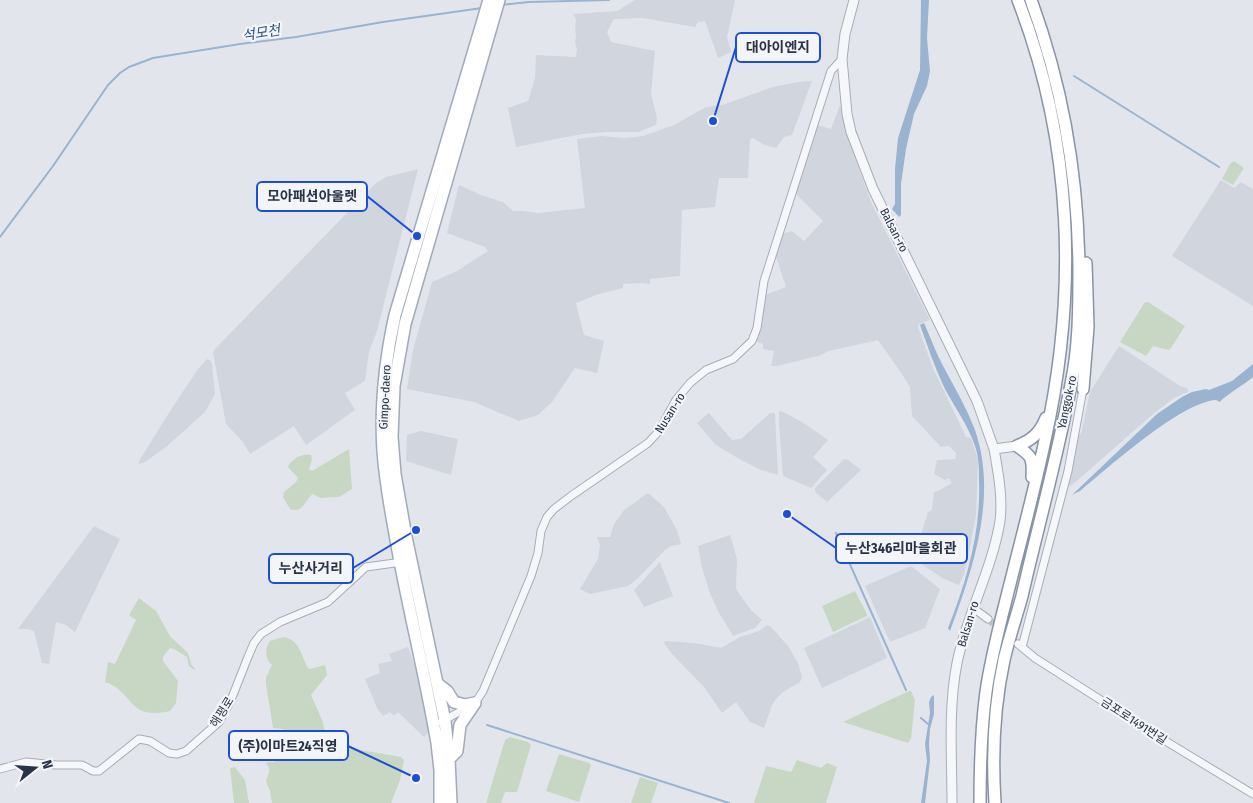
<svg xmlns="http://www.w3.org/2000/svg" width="1253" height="803" viewBox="0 0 1253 803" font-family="'Fira Sans Condensed','Noto Sans KR',sans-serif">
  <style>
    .built { fill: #d0d5de }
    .green { fill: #c7d7c3 }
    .water { fill: #9ab3d0 }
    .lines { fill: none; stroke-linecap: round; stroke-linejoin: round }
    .stream { stroke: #9ab3d0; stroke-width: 2 }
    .minor-tunnel { stroke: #bdc2cb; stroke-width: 7; stroke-dasharray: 7 3.5; stroke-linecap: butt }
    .minor-casing { stroke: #a6adb7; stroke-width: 9 }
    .tertiary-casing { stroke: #a6adb7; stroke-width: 11 }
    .primary-casing { stroke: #a0aab9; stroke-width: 14 }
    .trunk-casing { stroke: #8893a5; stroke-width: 14 }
    .minor { stroke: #f6f7fa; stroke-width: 7 }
    .tertiary { stroke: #f6f7fa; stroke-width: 9 }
    .primary { stroke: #fff; stroke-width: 11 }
    .trunk { stroke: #fff; stroke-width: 11 }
    .labels { text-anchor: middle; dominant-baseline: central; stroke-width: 4.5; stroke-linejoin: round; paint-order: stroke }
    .street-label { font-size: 12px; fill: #283346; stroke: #f3f5f9 }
    .water-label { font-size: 14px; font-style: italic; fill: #2d517f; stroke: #f3f5f9 }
    .leader { fill: none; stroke: #1d4ed8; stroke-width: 2 }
    .callout-dot { fill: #1d4ed8; stroke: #f3f5f9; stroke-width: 2 }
    .callout { fill: #f3f5f9; stroke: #1d4ed8; stroke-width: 2 }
    .callout-label { font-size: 14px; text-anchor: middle; font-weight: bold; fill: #283346 }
  </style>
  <rect width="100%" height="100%" fill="#e2e6ec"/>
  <path class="built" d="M635,0H735L727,37L731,52L718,58L705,21L698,22L695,27L643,18L614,19L607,32L611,42L655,51L651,94L657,118L656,125L638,132H607L582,134L516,147L508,108L528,101L535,78L536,55L576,57L577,49L575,42L576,35L575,30L576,19L573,14L617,11Z
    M812,81L792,135L784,137L776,148L765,145L753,138L750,139L748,178H719L715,207L682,210L680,276L650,279V284L639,283L623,284V288L599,294L576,303L584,335L604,341L597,373L575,368L552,402L538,415L519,421L474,402L407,389L413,350L432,282L457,271L488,251L485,247L447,233L459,185L481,195L503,202L513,211H524L538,213L585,208L577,139L602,136L624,138L643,136L674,125L706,107L722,105L773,87L798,82Z
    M840,105L848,139L871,202L930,320L919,324L918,327L933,368L966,437L971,438L978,460L976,515L970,547L964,574L959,585L944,579L911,557L920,538L928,512L932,510L934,492L938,491L952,483L949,478L945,480L934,474L937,460L955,459L956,453L949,446L941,447L912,416L910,387L902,374L878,340L829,351L818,356L777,366H771L774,351L763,349V344L754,341L765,295L786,287L775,254L782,234L792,231L804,241L823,221L796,194L817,125L831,129Z
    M418,169L377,331L369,352L365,381L345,393L355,410L306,445L294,426L250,454L243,442L226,424L213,352L215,349L376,183L386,177Z
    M1221,180L1234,188L1241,182L1253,189V306L1172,256Z
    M1119,346L1180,386L1187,388L1188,392L1174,398L1153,414L1071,486L1067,484L1077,434H1081L1090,392Z
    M207,359L211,361L212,365L215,394L205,412L166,447L145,462L139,464V461L172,408L198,369Z
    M781,411L802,422L828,440L813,457L827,470L811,488L783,476L779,424V412Z
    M709,413L732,440L741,439L770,413H775L778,475L761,470L741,460L716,445L697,423Z
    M421,431L458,439L451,475L406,461L407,435Z
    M844,459L848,460L861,470L827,502L815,492V488Z
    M648,493L664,507L677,530L681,544L671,546L666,549L637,579L628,586L590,594L580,589L598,559L600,545L597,537H610L614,524L624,510Z
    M94,526L120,539L75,632L66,625L56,622L49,664L42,663L34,631L28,629H18Z
    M730,535L737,559L736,589L751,610L762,620L755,628L733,636L718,611L710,593L702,568L698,546Z
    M660,562L673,596L644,607L634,590Z
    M911,566L940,589L925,628L890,642L865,586Z
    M870,617L887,658L822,688L804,648Z
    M767,625L771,627L788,646L798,663L802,677L800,682L783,692L776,699L772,705L764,728L750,722L736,702L722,713L704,687L672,654L664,643L665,641L694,643L721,648L740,637L759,631Z
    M408,647L427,700L431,730L424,737L398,712L394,716L390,712L383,716L377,708L365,679L380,673L378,664L392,661L389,654Z"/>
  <path class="green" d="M1234,161L1244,168L1233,185L1222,179L1230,164Z
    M1145,302H1148L1185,326L1171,348L1169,350L1153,346L1146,356L1120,342Z
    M349,449L352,489L339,497L320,498L313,494C304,500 304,514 290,509L283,497L284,492L296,482L298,478L288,467C291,459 303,453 311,455L312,459L309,469L312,471Z
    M855,591L867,614V616L833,632L822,606Z
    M139,598L156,611L170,636L188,653L191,664L195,669L194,670L189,666L187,657L174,649L170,648L163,657V661L178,681L176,703L170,711C127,721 135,692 105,682L108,662L115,664L136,620L129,615Z
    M283,637C300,639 301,656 308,668L310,669L325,665L327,675L311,695L322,720L328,741L366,751L401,757L404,760L400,780L391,803H272L270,791L266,781C267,775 273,770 266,764L268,762C286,764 292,742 283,729L273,728L266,684V677L272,665C264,658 265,649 270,641Z
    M909,691H911L915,700L911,739L908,743L843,722Z
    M510,737L528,742L531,745L517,792H505L501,803H486L505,740Z
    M559,754L589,763L591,765L579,802L546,791Z
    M797,760L821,768L827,763L837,767L826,803H754L766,766L791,772Z
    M235,767L245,780L249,803H234L230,768Z
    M640,777L658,783L651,803H631Z"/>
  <path class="water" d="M921,0H929L927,38L930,71L927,86L914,114L906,149L901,184V215L899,217L892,209L895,204V169L898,138L920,70Z
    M924,323C930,336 935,350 941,362C953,385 966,406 975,430C998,496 973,569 950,631L948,628C967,580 981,532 979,480C979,469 979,457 975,446C968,425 955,408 945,389C935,368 928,347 920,325Z
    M1253,364V377C1246,383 1222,398 1220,402L1216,400C1181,402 1109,467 1080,491L1072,495L1157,414L1182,397L1192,392L1206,389L1209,390L1232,381Z
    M934,695V714L930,729L929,744L930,760L925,803H921L927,761L925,744L930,713L929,702L931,697Z"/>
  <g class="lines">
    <path class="stream" d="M501,5L529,2L609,0
      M1074,76L1219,167
      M0,237L53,166L108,85L120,73L129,67L153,58L240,44L296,37L383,22L482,8
      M836,533L906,690
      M921,718L928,724
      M487,725L729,803"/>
    <path class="minor-tunnel" d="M988,619L1018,644"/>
    <defs>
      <path id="minor" d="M973,608L988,619
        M1018,644L1035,658L1154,734L1253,794
        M1022,647L1068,471L1083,389
        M441,722L475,703L483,691L531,576L538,553L541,531L547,517L554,509L571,496L648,443L659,431L676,400L690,383L706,370L733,359L752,341L757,328L764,281L831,71L842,59
        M0,769L26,762L56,765H82L93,771H99L139,739L150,741L169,753L177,754L186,751L219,722L231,700L248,657L254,643L261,634L280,622L328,602L366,567L402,562"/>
      <path id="tertiary" d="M854,0L845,34L842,59L847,114L851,132L873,189L977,401L994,449
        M952,803C952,756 948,709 957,663C967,614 992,570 1000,521C1003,497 998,472 994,449L1017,446"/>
      <path id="primary" d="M438,684L447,691L454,702L465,705L475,703
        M449,759L457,751L460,725L475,703
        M440,803V770L437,743C425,673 407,604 395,534C390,507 385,479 383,451C380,405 385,360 395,315L489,0
        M451,803L449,759L445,721L406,537L395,474L392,437L394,386L405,324L499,0"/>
      <path id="trunk" d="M1083,389L1088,327L1086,263
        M1017,446C1032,456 1033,458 1032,477
        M1017,446C1032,440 1040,433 1046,418
        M980,803C980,766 981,729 986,692C991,656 1001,620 1010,584C1022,536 1035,488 1045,440C1078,292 1073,142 1018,0
        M995,803C992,756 994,706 1004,660C1009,638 1016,618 1022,596C1038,526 1058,455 1071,384C1079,347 1079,308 1079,269C1078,176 1063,87 1031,0"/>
    </defs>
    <use href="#minor" class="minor-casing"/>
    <use href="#tertiary" class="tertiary-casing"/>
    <use href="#primary" class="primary-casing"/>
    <use href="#trunk" class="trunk-casing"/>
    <use href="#minor" class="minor"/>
    <use href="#tertiary" class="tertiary"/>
    <use href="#primary" class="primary"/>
    <use href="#trunk" class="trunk"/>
  </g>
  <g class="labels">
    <g class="street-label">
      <text transform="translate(894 230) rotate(63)">Balsan-ro</text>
      <text transform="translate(385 397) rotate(-87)">Gimpo-daero</text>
      <text transform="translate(1067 402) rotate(-78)">Yanggok-ro</text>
      <text transform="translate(670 413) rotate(-58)">Nusan-ro</text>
      <text transform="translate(968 624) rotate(-73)">Balsan-ro</text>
      <text transform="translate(222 712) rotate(-58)">해평로</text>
      <text transform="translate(1134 721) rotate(33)">금포로1491번길</text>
    </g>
    <g class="water-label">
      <text transform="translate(261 33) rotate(-9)">석모천</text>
    </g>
  </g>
  <path class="leader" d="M713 121L736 47M417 236L367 196M787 514L836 548M416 530L353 568M416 778L348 746"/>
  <g class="callout-dot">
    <circle cx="713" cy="121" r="5"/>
    <circle cx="417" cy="236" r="5"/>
    <circle cx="787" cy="514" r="5"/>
    <circle cx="416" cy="530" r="5"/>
    <circle cx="416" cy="778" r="5"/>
  </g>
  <g class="callout">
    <rect x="736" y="33" width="84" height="29" rx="5"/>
    <rect x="257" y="182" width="110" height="29" rx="5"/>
    <rect x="836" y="534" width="131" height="29" rx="5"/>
    <rect x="269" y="554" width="84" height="29" rx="5"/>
    <rect x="229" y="731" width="119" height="29" rx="5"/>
  </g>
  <g class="callout-label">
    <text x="778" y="52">대아이엔지</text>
    <text x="312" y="201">모아패션아울렛</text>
    <text x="901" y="553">누산346리마을회관</text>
    <text x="311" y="573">누산사거리</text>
    <text x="288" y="751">(주)이마트24직영</text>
  </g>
  <g transform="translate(35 768) rotate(73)" stroke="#f3f5f9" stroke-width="4" paint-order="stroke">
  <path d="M0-4L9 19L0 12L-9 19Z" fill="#283346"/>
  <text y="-8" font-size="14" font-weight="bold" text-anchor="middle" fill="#283346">N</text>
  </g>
</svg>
